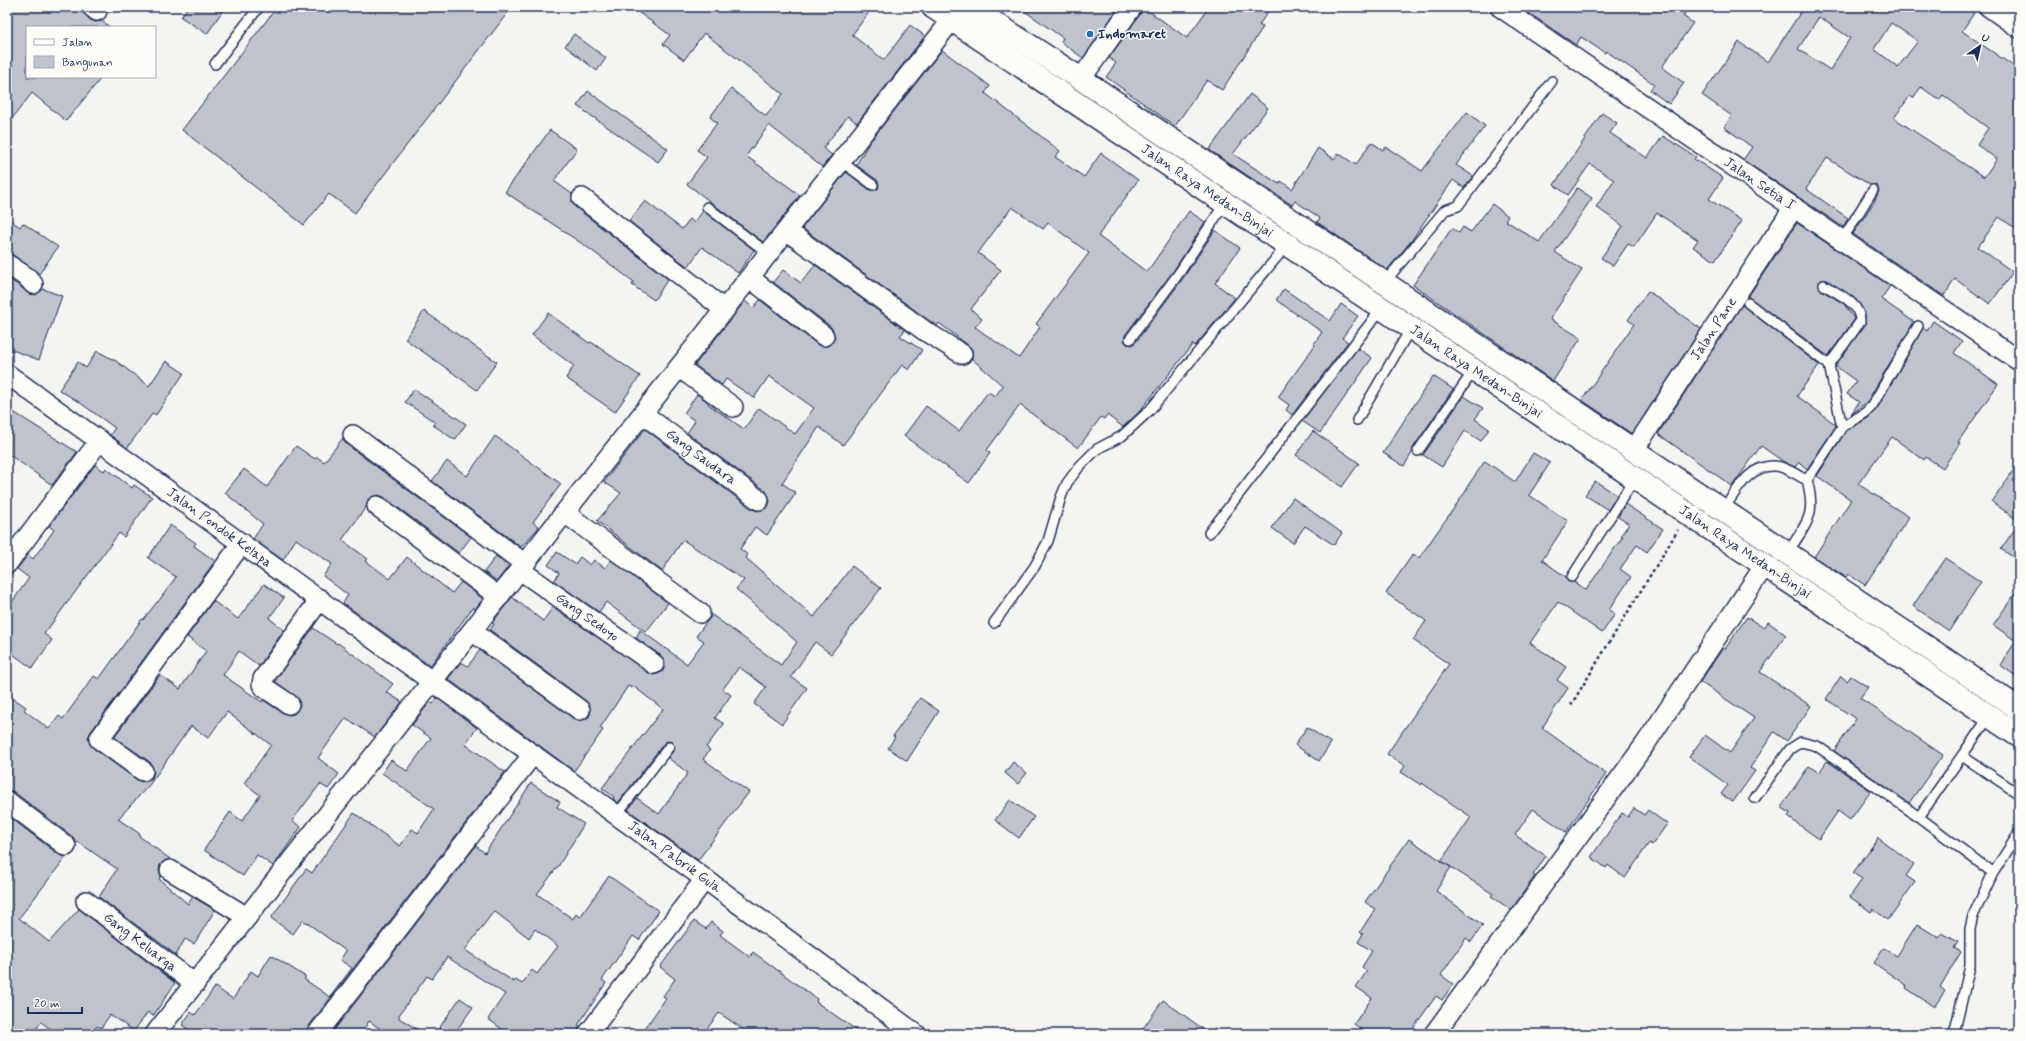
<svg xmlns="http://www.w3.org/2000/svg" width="2026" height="1041" viewBox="0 0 2026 1041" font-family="Mynerve,sans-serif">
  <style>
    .building { fill: #bfc3cc; stroke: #1b2f5e; fill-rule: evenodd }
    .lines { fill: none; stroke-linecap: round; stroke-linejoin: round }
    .lane-casing { stroke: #1b2f5e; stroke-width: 12 }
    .street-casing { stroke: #1b2f5e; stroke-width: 22 }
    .highway-casing { stroke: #1b2f5e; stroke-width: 25 }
    .path { stroke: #1b2f5e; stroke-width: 2.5; stroke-dasharray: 3 3; stroke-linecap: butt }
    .lane { stroke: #fdfcf7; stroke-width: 9 }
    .street { stroke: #fdfcf7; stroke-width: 19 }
    .highway { stroke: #fdfcf7; stroke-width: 22 }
    .poi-dot { fill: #1f6fb2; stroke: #fdfcf7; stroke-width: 1.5 }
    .labels { text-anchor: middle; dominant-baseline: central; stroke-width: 3; stroke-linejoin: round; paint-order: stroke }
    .poi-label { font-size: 14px; font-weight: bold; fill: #1b2f5e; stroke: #fdfcf7; text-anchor: start }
    .street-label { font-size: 14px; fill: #1b2f5e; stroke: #fdfcf7 }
  </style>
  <rect width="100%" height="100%" fill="#f4f4f1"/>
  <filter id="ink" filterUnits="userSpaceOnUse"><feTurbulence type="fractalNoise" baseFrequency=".025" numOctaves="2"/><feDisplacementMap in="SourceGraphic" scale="8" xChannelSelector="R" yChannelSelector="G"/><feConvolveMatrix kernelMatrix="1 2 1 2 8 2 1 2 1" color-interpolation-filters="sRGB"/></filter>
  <g filter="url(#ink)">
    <path class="building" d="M7,7H81L82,11L90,20L96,22L102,21L110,27H27V77H102L66,121L32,93L7,125Z
      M188,7H225L207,34L181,17Z
      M277,7H512L355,213L329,194L304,225L182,130Z
      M631,7H873L852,35L884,60L910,25L925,36L857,123L848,116L823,148L832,155L822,167L769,125L746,156L800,195L763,242L687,184L707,157L697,150L717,123L710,117L731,89L766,116L783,94L704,33L684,60L663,44L670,35Z
      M1019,7H1119L1083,58L1061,42L1063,38Z
      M1143,7L1187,38L1209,7H1271L1259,25L1263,27L1222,90L1207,80L1175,126L1106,77L1116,63L1109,58L1141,13Z
      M1520,7H1689L1683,16L1693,23L1662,67L1684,83L1669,104L1650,90L1654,84L1606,51L1605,53L1581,37L1576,45Z
      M1804,7H1965L1974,13L1962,31L2019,70V231L1999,217L1978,247L2013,272L1990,304L1955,279L1944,296L1853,234L1874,202L1879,191L1876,185H1870L1827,158L1806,189L1848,218L1843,227L1743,160L1752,147L1724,127L1732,116L1702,95L1739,42L1768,62ZM1819,17L1850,38L1830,70L1798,49ZM1891,23L1918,41L1898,67L1874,49ZM1921,87L1939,100L1943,95L1988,128L1977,145L1997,159L1984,177L1894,118L1910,96L1913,98Z
      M574,34L606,58L597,71L565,46Z
      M942,50L990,86L985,93L1060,151L1055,157L1084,177L1101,153L1138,180L1098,236L1147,272L1189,211L1205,222L1174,270L1125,335L1124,341L1127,344L1132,345L1135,343L1184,277L1215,230L1240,248L1215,283L1235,298L1195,346L1193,344L1139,412L1123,427L1107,415L1104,419L1101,417L1078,448L1020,405L987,450L990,453L969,483L904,436L926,406L959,431L988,392L995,396L1003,386L972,359V349L968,345L939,323L937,326L931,322L802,228L846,172L870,190L878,189L879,185L877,180L856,165L869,143ZM1012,207L1043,229L1048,223L1089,253L1036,324L1040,327L1019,358L975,327L982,319L971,309L1001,270L978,253Z
      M588,91L668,149L658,162L577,106Z
      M1250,94L1268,108L1233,154L1279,184L1281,181L1292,189L1318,148L1334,159L1338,153L1356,165L1371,142L1383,150L1386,147L1422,171L1467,112L1485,126L1456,165L1473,176L1464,188L1453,180L1411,241L1387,270L1317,222L1320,218L1295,201L1292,205L1209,150Z
      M1602,113L1617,123L1610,133L1647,158L1663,136L1696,157L1694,159L1723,178L1709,199L1742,221L1715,261L1693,247L1698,240L1657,213L1634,247L1628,244L1613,266L1601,258L1623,226L1596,207L1614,180L1590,164L1568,195L1554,185Z
      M550,130L577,149L554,181L572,194V202L575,207L668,279L654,300L632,285L634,282L587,247L505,192Z
      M1577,188L1592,198L1555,252L1582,270L1550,319L1581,338L1553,381L1413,285L1452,228L1459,233L1463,227L1471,232L1492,204L1508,216L1505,220L1539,242Z
      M645,201L682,229L690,219L694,223L703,211L754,250L738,273L702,247L688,267L629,221Z
      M7,218L20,227L23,223L58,247L39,274L13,255L7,253Z
      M1797,223L1890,286L1881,299L1914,322L1867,402L1851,414L1859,402L1847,394L1856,381L1835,366L1865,325V313L1857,301L1827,280H1821L1819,282L1821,290L1844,304L1853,317L1854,320L1828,356L1748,297Z
      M815,265L905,330L900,336L922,350L909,370L902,365L843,445L819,427L782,483L796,493L767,535L755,527L740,549L748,555L746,558L814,617L852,566L881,588L831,654L815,642L791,677L807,688L782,724L754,704L766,687L739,667L723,689L731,695L715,718L724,724L706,747L710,750L703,759L749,792L698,860L628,810L637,798L659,814L688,773L668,758L675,748L672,742L667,741L664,743L618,803L613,799L614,797L602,788L663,709L633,686L632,688L628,686L600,728L603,730L574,771L448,679L461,662L468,666L480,650L574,719L579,721L589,717L591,711L586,701L490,630L494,624L492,623L512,597L543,621L553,607L653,675L658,674L663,671L665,665L664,660L660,655L636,638L640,630L687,664L704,641L696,636L712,615L781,665L797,642L736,589L744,580L683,540L662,571L597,521L621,493L604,482L645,429L752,509L758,511L768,507L770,501L766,491L687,433L695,421L684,413L697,394L709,403L708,404L744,429L759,408L795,434L814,408L769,376L754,398L726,379L722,385L695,365L745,301L753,308L760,300L818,345L828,346L832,343L835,337L831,327L773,282L783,270L801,283Z
      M7,277L30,294L35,295L43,289L62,296L39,360L7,348Z
      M1284,289L1330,321L1341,304L1358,316L1342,338L1348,342L1292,415L1286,410L1289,405L1278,397L1315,345L1314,344L1322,332L1276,300Z
      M1648,291L1701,329L1632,434L1582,400L1634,324L1628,320Z
      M1742,305L1819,365L1797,396L1835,424L1836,426L1807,469L1799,462L1795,467L1784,462L1761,446L1732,486L1658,434Z
      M424,311L497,362L477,390L405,339Z
      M548,313L589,343L591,342L640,376L615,412L566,378L574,366L532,335Z
      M1933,321L1962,341L1954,353L1998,384L1958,442L1960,443L1943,468L1926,457L1924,460L1892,437L1858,484L1909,517L1865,585L1848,574L1846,577L1814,557L1851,500L1817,476L1846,431L1868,418L1877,409L1923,328L1927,331Z
      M1358,348L1372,358L1320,433L1302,421Z
      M97,351L116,361L149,386L166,361L184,373L156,415L153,413L127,448L110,435L115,428L79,402L59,390L78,362L86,368Z
      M1433,376L1453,389L1413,448L1412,453L1404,466L1383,453Z
      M414,389L466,424L455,440L433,425L435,422L405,402Z
      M1464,396L1483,408L1475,419L1489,429L1481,441L1465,431L1442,467L1423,455Z
      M7,408L77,452L52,485L7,453Z
      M1313,431L1359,463L1342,487L1296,455Z
      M495,436L561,484L533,522L539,527L521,547L432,481L447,461L467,476Z
      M343,438L346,444L471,537L459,553L384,497L378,495L368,499L366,507L342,540L368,559L366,561L390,579L407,557L452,593L461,582L483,599L475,609L473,607L430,666L343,603L348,595L323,576L332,564L296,539L283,560L253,539L263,524L225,493L244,469L267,487L296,446L315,459L317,457L324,462Z
      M1533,453L1550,463L1529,495L1568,521L1542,560L1566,577L1569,582H1574L1586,590L1623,536L1621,535L1629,524L1618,517L1625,504L1663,529L1647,552L1637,545L1620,569L1631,577L1609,610L1615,614L1602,633L1558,602L1530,643L1566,667L1557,680L1568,688L1542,728L1606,774L1566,832L1533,809L1515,835L1546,856L1533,875L1535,876L1511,910L1491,896L1493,894L1441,861L1471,817L1422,783L1421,785L1401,772L1405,766L1387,754L1449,664L1413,640L1426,621L1386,593L1413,554L1419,558L1468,488L1467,487L1485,461L1515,482Z
      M2019,462V521L1992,502Z
      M95,465L104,471L106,468L132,488L134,485L152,497L124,537L119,533L44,634L52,640L32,668L7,650V609L29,578L17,569L28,555L33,559L54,530L49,526Z
      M1595,481L1617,495L1608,510L1585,495Z
      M1293,498L1342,533L1334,545L1305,526L1293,543L1272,528Z
      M2019,523V561L2001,549Z
      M170,525L196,543L194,546L215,561L90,733L88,738L93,748L137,780L142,782L152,778L154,772L150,762L114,737L160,675L180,689L206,651L187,637L213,601L238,619L264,584L284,598L269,618L284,630L259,666L239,651L223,675L262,702L263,700L283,713L289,715L294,714L300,705L299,699L276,682V679L313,628L337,644L338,643L393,684L386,692L402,702L375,737L346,718L318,758L339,774L328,789L320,784L292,821L301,827L273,866L257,855L243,876L204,850L230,812L242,821L260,795L244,783L271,745L227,712L208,738L191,726L150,784L118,819L140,834L139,836L170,859L164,861L160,865L159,870L161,876L159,879L188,904L193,897L215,910L194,944L185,939L176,955L99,897L117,869L78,842L76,843L73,837L14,792L7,790V694L26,707L24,710L49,729L59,716L63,719L94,676L99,679L142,619L143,620L157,602H158L176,577L148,558Z
      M557,552L575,564L580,557L590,565L594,560L605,568L611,560L668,603L646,632L606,602L599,612L554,581L559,573L548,565Z
      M496,556L508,567L497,581L484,572Z
      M1945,558L1981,582L1949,631L1913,606Z
      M2019,588V678L2000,665L2016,641L1993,625Z
      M1747,617L1764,628L1768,622L1786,635L1760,672L1811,706L1787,741L1774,732L1750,768L1755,771L1733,802L1721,794L1728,785L1689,757L1705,735L1730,753L1754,718L1700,682L1723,648L1725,649Z
      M1841,676L1847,681L1851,676L1868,687L1860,698L1943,755L1909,803L1834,751L1856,719L1826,699Z
      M437,698L477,728L465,744L505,772L308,1027L306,1034H195L182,1025L191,1012L195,1015L215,987L233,999L251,971L258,976L271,955L306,977L304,979L330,997L352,968L340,960L346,951L303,920L293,934L271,918L306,869L312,873L354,813L400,846L412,829L418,833L434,809L382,773L391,760L407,771L431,738L412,725L430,702L433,704Z
      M920,698L939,711L907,761L888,748L895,737L893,736Z
      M1307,727L1331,743L1319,761L1295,745Z
      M1827,761L1871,791L1850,820L1838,811L1819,839L1788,817L1790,813L1781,807L1809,766L1819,773Z
      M1013,762L1027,773L1018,784L1005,773Z
      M531,783L560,802L557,807L584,824L559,865L537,894L573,919L576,914L580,917L609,876L659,911L639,940L633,936L602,980L606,983L578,1025L580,1026L577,1034H509L488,1019L505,994L447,957L432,979L427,976L399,1015V1018L425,1034H388L369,1021L361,1034H331L476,846L485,853ZM494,911L529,938L535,929L558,946L537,974L532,970L522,984L516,980L514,982L465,950Z
      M1010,800L1034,817L1019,838L995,820Z
      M1634,808L1644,815L1648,810L1667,824L1652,845L1649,843L1625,878L1608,865L1606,868L1591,857L1622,813L1628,817Z
      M7,815L59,855L66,857L19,918L49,942L79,909L175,983L153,1016L148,1012L134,1031L110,1015L101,1028L97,1026L91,1034H57L41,1022L33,1034H7Z
      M1878,838L1914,864L1906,876L1915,882L1888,920L1873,909L1871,912L1850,897L1862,879L1853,873Z
      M1409,839L1451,867L1436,891L1483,925L1471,942L1466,938L1441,975L1453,984L1442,1000L1436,996L1409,1034H1368L1354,1024L1372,998L1356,987L1367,971L1362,967L1372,951L1358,942L1363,934L1360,932L1375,909L1365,902Z
      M694,921L706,929L711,922L723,931L720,935L750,957L753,952L817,999L816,1002L862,1034H750L719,1013L703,1034H641L666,998L663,996L675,979L660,967Z
      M1917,924L1939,938L1942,933L1958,942L1954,948L1961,952L1940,987L1945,991L1934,1007L1906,988L1907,986L1874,963L1884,948L1897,956Z
      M460,998L473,1007L454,1034H435Z
      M1163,1000L1210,1034H1139Z"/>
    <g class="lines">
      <defs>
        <path id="lane" d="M215,64L259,7
          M842,162L873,185
          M707,207L769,254
          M1842,240L1873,190
          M1384,283L1445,210L1458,206L1552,81
          M1824,285C1838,294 1861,303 1860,322L1829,365
          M1748,303L1829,365L1842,427L1807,480
          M1130,339L1179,273L1225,203
          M1357,420L1411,328
          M1842,427L1865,413L1872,406L1918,326
          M1418,451L1474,370
          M1723,510C1736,492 1749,464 1775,466C1785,466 1798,476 1807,480C1817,517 1806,523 1787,554
          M1209,533L1382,308
          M1572,577L1635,478
          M994,623L1035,566L1048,541L1061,497L1067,483L1079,467L1097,449L1122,436L1149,411L1287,245
          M1962,756L2019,794
          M1755,798L1790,749L1801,742L1817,746L1919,817L1993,873
          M617,814L669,747
          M1919,817L1989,717
          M1954,1034L1970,966V929L1973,916L1993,873L2019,833"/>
        <g id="street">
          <path d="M92,7L97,11"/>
          <path id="s1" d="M1500,7L2019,361"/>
          <path d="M1989,7L2019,28"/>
          <path d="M1081,79L1132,7"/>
          <path d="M582,198L725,310"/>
          <path d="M787,231L925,331L962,354"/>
          <path d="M7,264L28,278L33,284"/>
          <path d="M750,278L824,336"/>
          <path d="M680,368L733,407"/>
          <path id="s2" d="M7,374L705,879L916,1034"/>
          <path id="s3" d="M643,414L759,500"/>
          <path d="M353,435L525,564"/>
          <path id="s4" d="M1634,450L1794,207"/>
          <path d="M377,506L499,597"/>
          <path d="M565,513L700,613"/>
          <path d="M7,564L100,440"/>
          <path id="s5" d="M520,570L654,664"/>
          <path d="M472,631L580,710"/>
          <path d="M289,704L265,688L262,684L263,679L320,599"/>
          <path d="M143,771L99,739L242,543"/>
          <path d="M7,801L66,846"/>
          <path d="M170,870L247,917"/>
          <path id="s6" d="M86,901L195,984"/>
          <path d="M155,1034L962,7"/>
          <path d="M317,1034L533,754"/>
          <path d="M588,1034L705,879"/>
          <path d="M1434,1034L1646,743L1765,565"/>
        </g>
        <g id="highway">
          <path id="s7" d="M933,7L2019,736"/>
          <path d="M970,7L1081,79L2019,709"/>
        </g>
      </defs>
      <use href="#lane" class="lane-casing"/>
      <use href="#street" class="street-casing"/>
      <use href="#highway" class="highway-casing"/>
      <path class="path" d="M1571,705L1678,530"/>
      <use href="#lane" class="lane"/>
      <use href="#street" class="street"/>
      <use href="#highway" class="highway"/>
    </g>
  </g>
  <circle class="poi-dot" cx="1090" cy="34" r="4"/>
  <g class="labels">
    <g class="poi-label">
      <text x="1098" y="34">Indomaret</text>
    </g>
    <g class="street-label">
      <text stroke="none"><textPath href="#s1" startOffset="314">Jalan Setia I</textPath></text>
      <text stroke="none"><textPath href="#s7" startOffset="330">Jalan Raya Medan-Binjai</textPath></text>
      <text stroke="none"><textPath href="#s4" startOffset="145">Jalan Pane</textPath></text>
      <text stroke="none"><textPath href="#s7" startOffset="654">Jalan Raya Medan-Binjai</textPath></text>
      <text stroke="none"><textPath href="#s3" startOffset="72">Gang Saudara</textPath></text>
      <text stroke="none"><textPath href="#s2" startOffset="262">Jalan Pondok Kelapa</textPath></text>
      <text stroke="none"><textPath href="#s7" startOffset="978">Jalan Raya Medan-Binjai</textPath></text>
      <text stroke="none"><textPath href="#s5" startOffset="82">Gang Sedoyo</textPath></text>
      <text stroke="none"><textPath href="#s2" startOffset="824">Jalan Pabrik Gula</textPath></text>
      <text stroke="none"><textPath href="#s6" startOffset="68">Gang Keluarga</textPath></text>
    </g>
  </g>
  <rect width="2026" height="1041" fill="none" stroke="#fdfcf7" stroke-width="24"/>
  <rect x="12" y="12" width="2002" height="1017" fill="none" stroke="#1b2f5e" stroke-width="1.5" filter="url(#ink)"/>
  <rect x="26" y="26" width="130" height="52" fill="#fdfcf7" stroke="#a3aaba"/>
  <rect x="34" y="39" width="20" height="6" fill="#fdfcf7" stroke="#a3aaba"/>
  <text x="62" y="46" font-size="12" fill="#1b2f5e">Jalan</text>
  <rect x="34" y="56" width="20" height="12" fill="#bfc3cc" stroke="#a3aaba"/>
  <text x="62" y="66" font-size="12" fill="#1b2f5e">Bangunan</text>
  <g transform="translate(1980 46) rotate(34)" stroke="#fdfcf7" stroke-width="3" paint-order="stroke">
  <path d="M0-3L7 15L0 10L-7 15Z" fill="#1b2f5e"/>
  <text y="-6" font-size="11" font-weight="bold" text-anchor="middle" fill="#1b2f5e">U</text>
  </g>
  <path d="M28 1007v6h54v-6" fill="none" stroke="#1b2f5e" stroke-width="2"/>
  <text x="34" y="1007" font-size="12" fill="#1b2f5e" stroke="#fdfcf7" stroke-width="3" paint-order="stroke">20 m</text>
</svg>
